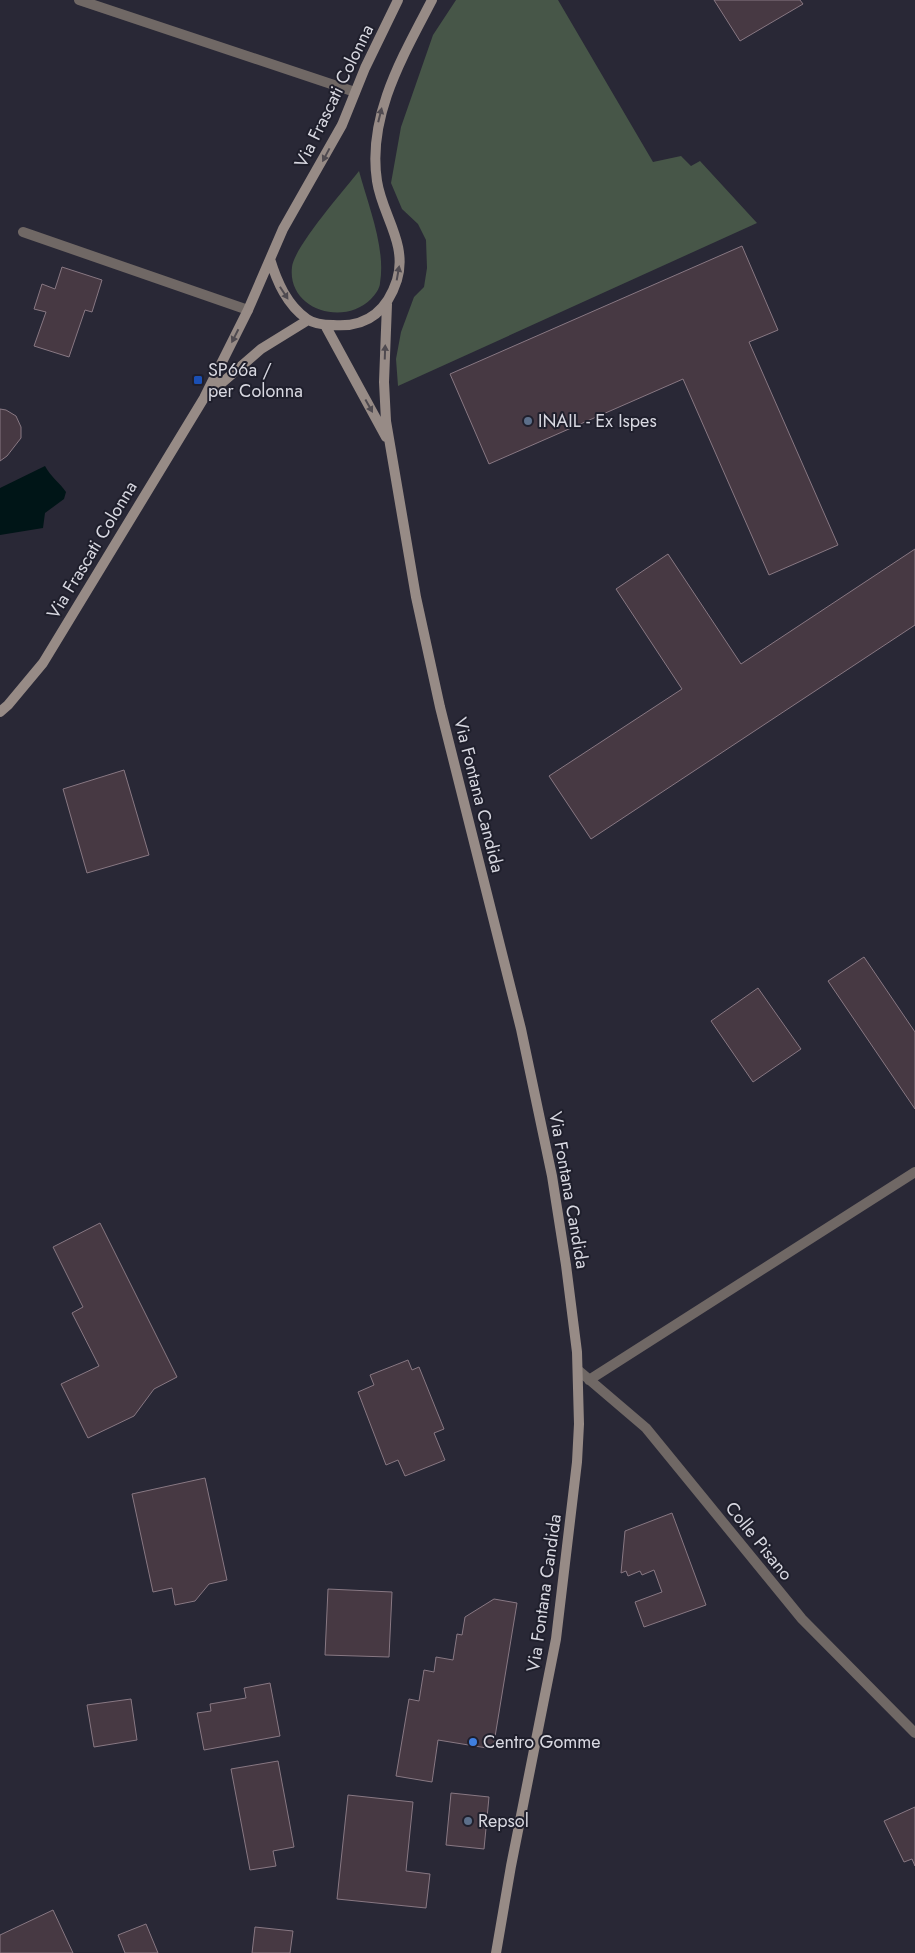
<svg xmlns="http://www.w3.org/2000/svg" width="915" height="1953" viewBox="0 0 915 1953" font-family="Jost,sans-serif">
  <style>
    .green { fill: #475648 }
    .water { fill: #001517 }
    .building { fill: #473943; stroke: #887883 }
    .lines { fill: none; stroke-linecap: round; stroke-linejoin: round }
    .lane { stroke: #706865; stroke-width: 10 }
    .street { stroke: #706865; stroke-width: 10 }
    .secondary { stroke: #978b86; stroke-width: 10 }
    .oneway { fill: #4f4a50 }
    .transit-dot { fill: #1a4fb4; stroke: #1f1f2c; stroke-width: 2 }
    .service-dot { fill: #5c6f8a; stroke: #1f1f2c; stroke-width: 2 }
    .shop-dot { fill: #3f7fe0; stroke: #1f1f2c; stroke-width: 2 }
    .labels { text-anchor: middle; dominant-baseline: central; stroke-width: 4; stroke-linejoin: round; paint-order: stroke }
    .street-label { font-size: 18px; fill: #d8d8e1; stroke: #1f1f2c }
    .poi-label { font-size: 18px; fill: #d8d8e1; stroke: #1f1f2c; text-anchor: start }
  </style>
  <rect width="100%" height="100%" fill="#292836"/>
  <path class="green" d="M456,0H558L653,162L681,156L691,166L700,161L757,223L398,386L396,359L401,332L414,297L424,287L427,268L426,240L418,224L402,209L391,183L401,127L433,35Z
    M359,171C368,205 386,248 380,283C380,288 375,295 371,299C343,327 287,309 292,267C294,247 345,189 359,171Z"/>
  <path class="water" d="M45,466C50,476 60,483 66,492L64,499L45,513L43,528L0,535V488Z"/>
  <path class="building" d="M714,0H800L803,4L740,41Z
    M742,246L778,330L749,342L838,545L769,575L683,379L489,464L450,374Z
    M62,267L102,280L92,312L85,310L69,357L34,346L46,312L34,309L42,284L55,289Z
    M0,409L6,410L16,416L21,427V438L7,456L0,461Z
    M915,549V625L591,839L549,776L682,689L616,589L668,554L741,664Z
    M124,770L149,855L87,873L63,789Z
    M864,957L915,1032V1109L828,981Z
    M758,988L801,1049L753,1082L711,1021Z
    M100,1223L177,1377L154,1389L134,1416L88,1438L61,1384L99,1366L72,1313L83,1307L53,1247Z
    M408,1360L412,1370L419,1367L444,1429L434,1433L445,1460L405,1476L398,1460L386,1465L358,1392L374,1385L370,1375Z
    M205,1478L227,1580L209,1584L195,1601L175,1605L172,1588L153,1592L132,1494Z
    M672,1513L706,1605L644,1627L635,1602L662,1592L654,1570L642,1575L640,1571L628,1576L626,1571L621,1573L625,1531Z
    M328,1589L392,1592L389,1657L325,1655Z
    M494,1599L517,1603L493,1749L438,1740L432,1782L396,1776L409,1699L419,1701L424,1670L434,1672L436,1657L453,1660L457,1634L462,1635L465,1617Z
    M270,1683L280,1736L204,1750L197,1713L211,1711L210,1704L246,1698L244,1688Z
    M131,1699L137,1740L94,1747L87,1705Z
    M278,1761L294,1847L273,1851L276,1866L250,1870L231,1769Z
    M451,1793L489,1797L484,1849L446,1845Z
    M348,1795L413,1802L406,1871L430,1874L426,1908L337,1899Z
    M915,1807V1866L912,1859L904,1862L884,1821Z
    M53,1910L73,1953H0V1935Z
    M146,1924L158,1953H125L118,1935Z
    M255,1927L293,1931L290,1953H252Z"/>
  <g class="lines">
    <path class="lane" d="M79,0L355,92"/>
    <path class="street" d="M23,232L248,310
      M578,1370L646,1428L802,1619L915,1733
      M589,1380L915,1172"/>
    <path class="secondary" d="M270,259C277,282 287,305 307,319C314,324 325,325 333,325C367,328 387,311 397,280C408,244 382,215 377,181C367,116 403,56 432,0
      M387,304L384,382L386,421L416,597L440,707L521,1029L552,1176L566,1265L577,1352L579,1424L577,1462L556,1639L511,1866L496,1953
      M325,325L386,437
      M209,394L261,349L308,320
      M0,712L8,705L43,663L204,398L248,310L283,229L342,125L365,68L398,0"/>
  </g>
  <defs><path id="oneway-solid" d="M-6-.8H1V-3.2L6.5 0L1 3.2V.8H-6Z" transform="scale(1.25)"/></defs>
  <g class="oneway">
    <use href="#oneway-solid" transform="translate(380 115) rotate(-76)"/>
    <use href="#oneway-solid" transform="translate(326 155) rotate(118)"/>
    <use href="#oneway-solid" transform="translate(398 273) rotate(-80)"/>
    <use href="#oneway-solid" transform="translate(284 293) rotate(57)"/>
    <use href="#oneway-solid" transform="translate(235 336) rotate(117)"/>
    <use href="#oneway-solid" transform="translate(385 352) rotate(-88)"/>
    <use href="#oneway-solid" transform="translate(369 406) rotate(61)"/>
  </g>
  <rect class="transit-dot" x="193" y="375" width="10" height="10" rx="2.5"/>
  <g class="service-dot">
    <circle cx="528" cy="421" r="5"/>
    <circle cx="468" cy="1821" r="5"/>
  </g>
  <circle class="shop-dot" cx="473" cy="1742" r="5"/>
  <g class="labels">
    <g class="street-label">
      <text transform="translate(334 96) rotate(-64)">Via Frascati Colonna</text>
      <text transform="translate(92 550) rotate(-59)">Via Frascati Colonna</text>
      <text transform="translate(479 795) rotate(76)">Via Fontana Candida</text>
      <text transform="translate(569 1190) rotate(80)">Via Fontana Candida</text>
      <text transform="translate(759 1541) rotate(51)">Colle Pisano</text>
      <text transform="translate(544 1593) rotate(-82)">Via Fontana Candida</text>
    </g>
    <g class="poi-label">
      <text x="208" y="370">SP66a /<tspan x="208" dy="21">per Colonna</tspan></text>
      <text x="538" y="421">INAIL - Ex Ispes</text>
      <text x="483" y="1742">Centro Gomme</text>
      <text x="478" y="1821">Repsol</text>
    </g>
  </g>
</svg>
